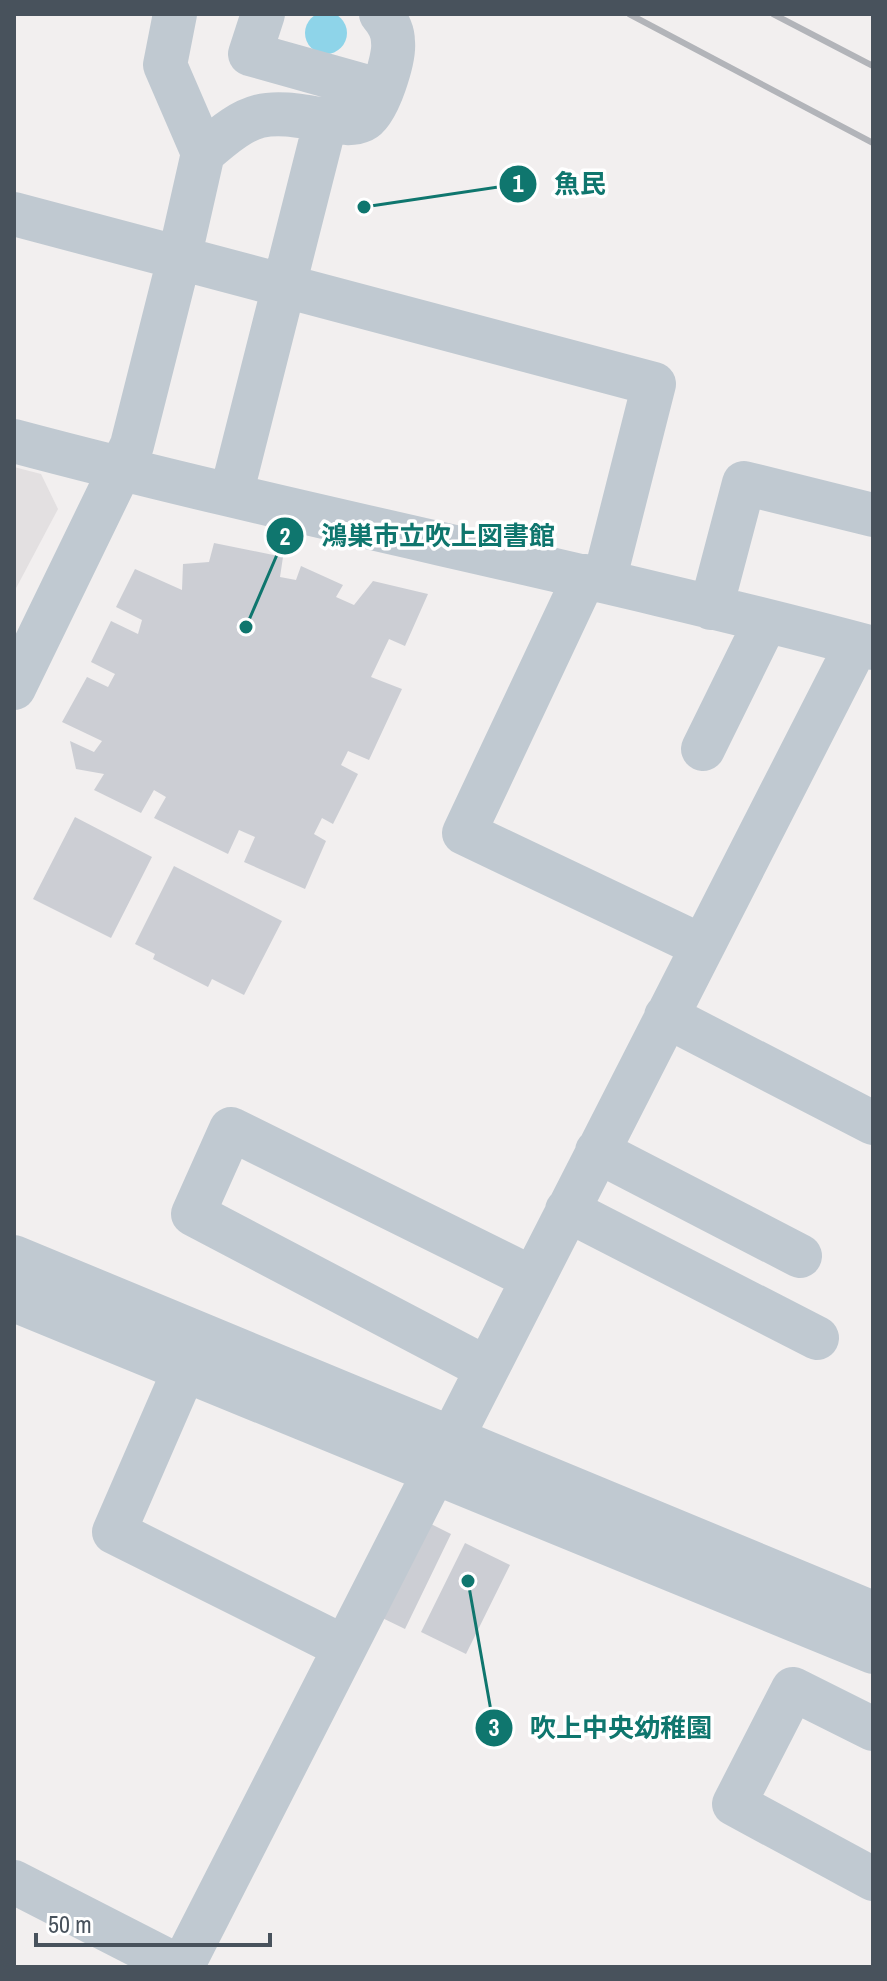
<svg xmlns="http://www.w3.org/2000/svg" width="887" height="1981" viewBox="0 0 887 1981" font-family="'Archivo Narrow','Noto Sans JP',sans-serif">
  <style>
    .education { fill: #e3e0e1 }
    .water { fill: #8ed4e9 }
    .building { fill: #ccced4 }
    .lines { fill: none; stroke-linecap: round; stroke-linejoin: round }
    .minor { stroke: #c0c9d1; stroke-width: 44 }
    .rail { stroke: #b2b4b9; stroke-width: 6 }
    .leader { fill: none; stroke: #0f766e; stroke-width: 3 }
    .callout-dot { fill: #0f766e; stroke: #fff; stroke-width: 3 }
    .mark-label { font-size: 24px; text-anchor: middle; font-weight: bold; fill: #fff }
    .callout-label { font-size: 26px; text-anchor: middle; font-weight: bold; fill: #0f766e; stroke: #fff; stroke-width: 7; stroke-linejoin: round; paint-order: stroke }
  </style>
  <rect width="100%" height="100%" fill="#f2efef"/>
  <path class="education" d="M14,467L41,474L58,509L14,592Z"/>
  <path class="water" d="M305 33a21 21 0 1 1 42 0a21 21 0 1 1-42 0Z"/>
  <path class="building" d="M214,543L283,557L280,577L296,580L301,566L343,585L336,597L354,605L373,581L428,594L405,646L389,639L371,677L402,689L369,760L348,751L341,765L358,774L333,824L322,818L314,834L326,841L305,889L244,862L255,837L239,830L228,854L154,818L166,797L154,790L141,813L94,790L104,774L76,769L70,741L94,752L102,741L62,722L87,677L108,687L115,674L91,662L111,621L138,634L142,620L116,607L135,569L182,590L183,564L209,562Z
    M75,817L152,857L111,938L33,899Z
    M174,866L282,921L244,995L212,979L208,987L153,959L155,954L135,944Z
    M419,1518L451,1534L405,1629L372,1613Z
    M465,1543L510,1565L466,1654L421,1632Z"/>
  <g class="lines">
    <path class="minor" d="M263,14L250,54L382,91
      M203,153C252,110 263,109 326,120C339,122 350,126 363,120C378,113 395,58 393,42C393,30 388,22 381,14
      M14,214L654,384L604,581
      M14,441C299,517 588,572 873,648
      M231,495L326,120
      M585,576L464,833L702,946
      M711,608L744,483L873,515
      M14,688L132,445L179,259L203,153L165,65L175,14
      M703,749L766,621
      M666,1016L873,1123
      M597,1151L800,1256
      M567,1210L817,1338
      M14,1257L873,1613
      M14,1300L873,1652
      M486,1368L193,1214L231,1129L532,1278
      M184,1371L114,1532L344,1647
      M873,1729L793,1689L734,1804L873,1879
      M14,1882L180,1967
      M182,1967L857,644"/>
    <path class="rail" d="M629,14L873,143
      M773,14L873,66"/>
  </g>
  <path class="leader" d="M364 207L518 184M246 627L285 536M468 1581L494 1728"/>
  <g class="callout-dot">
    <circle cx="364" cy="207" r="8"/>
    <circle cx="246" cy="627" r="8"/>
    <circle cx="468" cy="1581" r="8"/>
    <circle cx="518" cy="184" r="20"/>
    <circle cx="285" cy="536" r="20"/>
    <circle cx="494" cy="1728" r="20"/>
  </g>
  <g class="mark-label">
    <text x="518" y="192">1</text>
    <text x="285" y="545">2</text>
    <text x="494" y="1736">3</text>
  </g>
  <g class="callout-label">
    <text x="580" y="193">魚民</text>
    <text x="438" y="545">鴻巣市立吹上図書館</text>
    <text x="621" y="1737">吹上中央幼稚園</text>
  </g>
  <rect width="887" height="1981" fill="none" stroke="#48525c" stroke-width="32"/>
  <path d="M36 1933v12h234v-12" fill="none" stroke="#48525c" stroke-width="4"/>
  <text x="48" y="1933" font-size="24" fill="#48525c" stroke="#ffffff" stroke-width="6" paint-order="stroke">50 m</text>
</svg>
